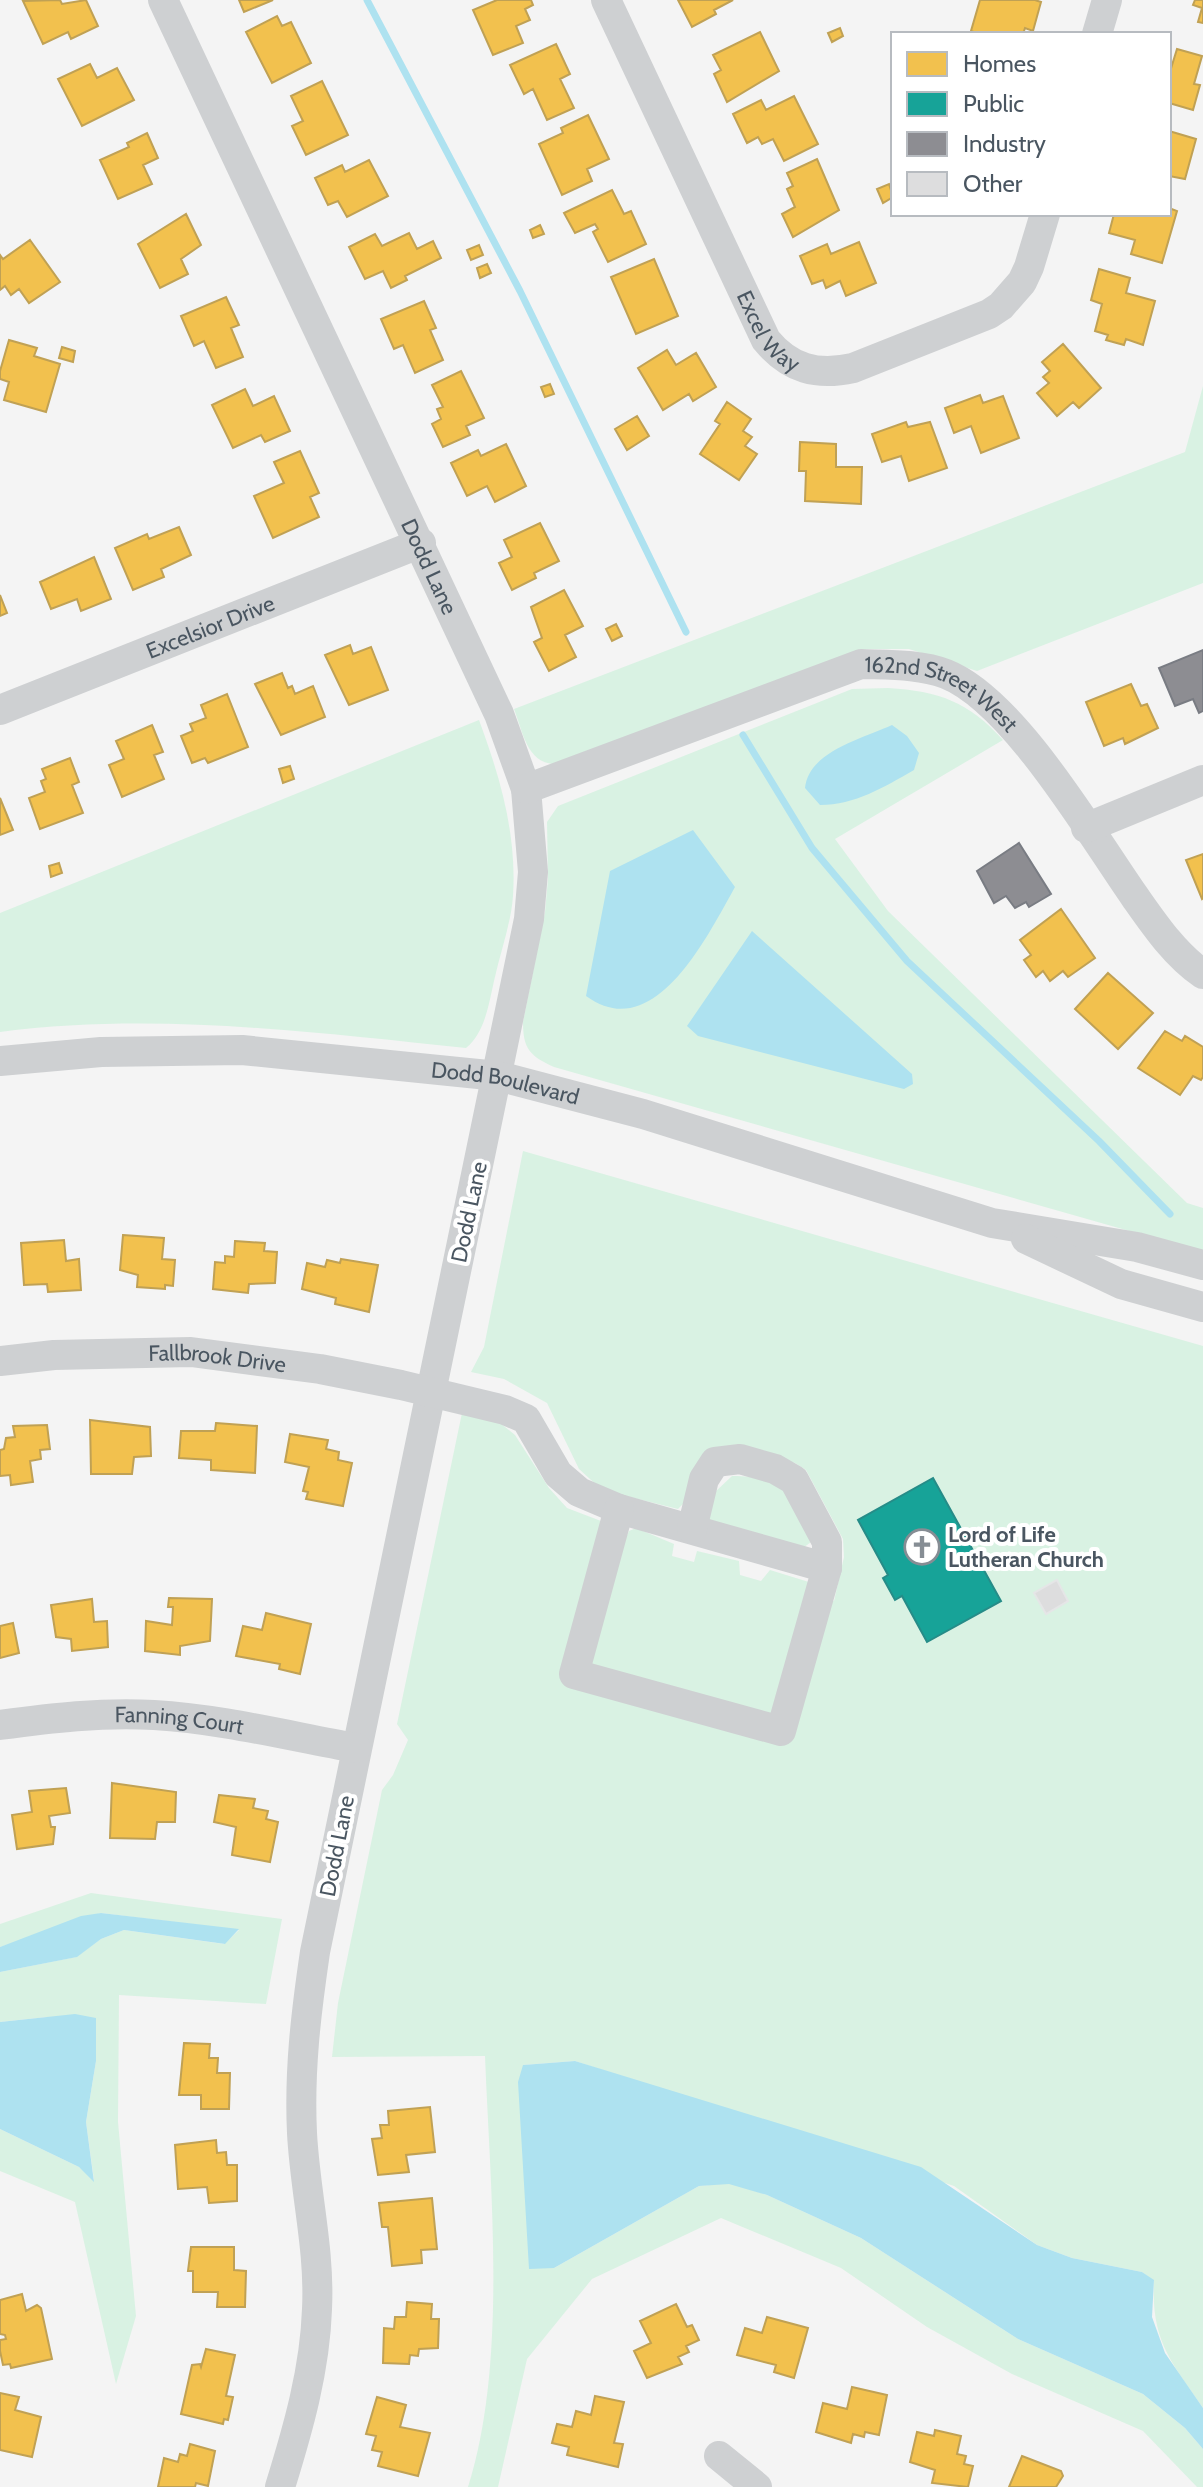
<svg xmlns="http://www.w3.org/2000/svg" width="1203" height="2487" viewBox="0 0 1203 2487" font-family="Cabin,sans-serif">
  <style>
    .green { fill: #d9f2e3 }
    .water { fill: #aee2f0 }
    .homes { fill: #f2c14e; stroke: #c0a154; stroke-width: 2 }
    .public { fill: #17a398; stroke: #268c88; stroke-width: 2 }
    .industry { fill: #8d8d92; stroke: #797c83; stroke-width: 2 }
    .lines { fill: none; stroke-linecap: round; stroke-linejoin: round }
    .stream { stroke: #aee2f0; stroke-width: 7 }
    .building { fill: #ddddde; stroke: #e5e6e7; stroke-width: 2 }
    .minor { stroke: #ced0d2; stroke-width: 30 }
    .labels { text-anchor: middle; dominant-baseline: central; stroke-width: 8; stroke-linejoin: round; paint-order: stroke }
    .street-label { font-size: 22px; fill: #4a5661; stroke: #fff }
    .poi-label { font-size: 22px; font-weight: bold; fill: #4a5661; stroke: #fff; text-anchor: start }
  </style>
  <rect width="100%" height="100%" fill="#f4f4f4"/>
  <path class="green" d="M1203,386V583L977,671L909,649H861L557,764C527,765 523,732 514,709L1185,452Z
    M888,688C939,691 969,702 1003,740L835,839L888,911L1187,1203L1203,1208V1252L554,1067C530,1056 523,1049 523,1022L545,912L548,879L547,822L558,806L852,689Z
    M479,720C500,777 517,834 513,896C511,924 500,953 494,981C489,1003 485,1033 466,1048C311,1032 155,1012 0,1032V913Z
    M523,1151L1203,1346V2408C1171,2361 1151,2341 1154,2281L1142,2272L1072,2258L1037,2245L954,2186L575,2061L523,2065L554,2268L699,2186L729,2183L767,2195L861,2238L1018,2339L1143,2394L1185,2428L1203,2449V2487H1197L1143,2431L1012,2374L927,2327L841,2268L721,2218L592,2279L527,2359L498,2487H468C508,2361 490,2188 485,2056L332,2057L338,2003L382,1790L393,1775L408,1740L397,1724L462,1413L499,1422L515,1435L549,1488L567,1508L601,1521L624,1542L629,1531L636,1528L674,1544L672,1556L694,1562L697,1551L739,1561L740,1575L761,1581L770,1570L812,1583L808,1594L834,1601L844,1557L843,1539L806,1470L795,1463L739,1447L678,1509L602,1490L579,1469L547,1403L504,1379L471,1372L484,1347Z
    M732,1476C789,1476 790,1497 811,1542L803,1548L709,1521L714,1493Z
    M91,1893L282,1919L266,2004L119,1995L118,2122L136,2316L116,2384L75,2202L0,2171V2129L79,2167L94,2180L86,2122L96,2061L95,2044L47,2017L0,2022V1972L76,1957L101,1939L124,1930L224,1944L239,1930L101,1913L0,1947V1924Z"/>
  <path class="water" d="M892,725L907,736L919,753L914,770C884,787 855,805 820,805L805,788C809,751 862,739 892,725Z
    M693,830L735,887C707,937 654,1046 586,996L610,871Z
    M752,931L912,1074L913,1084L904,1089L698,1036L687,1026Z
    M101,1913L239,1929L225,1944L124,1930L101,1939L77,1957L0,1972V1947L81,1916Z
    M75,2014L96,2018V2061L86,2122L94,2182L79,2167L0,2129V2022Z
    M575,2061L921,2167L1037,2245L1072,2258L1142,2272L1154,2280L1152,2317L1165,2353L1203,2408V2449L1185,2428L1143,2394L1018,2339L861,2238L767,2195L729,2184L699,2186L554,2268L529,2269L518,2082L523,2065Z"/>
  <path class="homes" d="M60,0L62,4L86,0L98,26L71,39L68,32L43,44L23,1Z
    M239,0H273L244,12Z
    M497,0H531L533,5L525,9L530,20L516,26L523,43L493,55L473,10Z
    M678,0H733L714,10L716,14L692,27Z
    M980,0H1035L1041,2L1033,31L1025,28L1023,34H979L971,31Z
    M1195,0H1203V23L1198,22L1202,8L1193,5Z
    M277,16L282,26L291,22L311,63L272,83L246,32Z
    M840,28L843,36L832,42L828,33Z
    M760,32L779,71L727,102L714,74L721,70L713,55Z
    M556,44L570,74L560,79L574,108L547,120L533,89L524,94L510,65Z
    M1177,49L1202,56L1194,84L1200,85L1193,110L1169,103V75Z
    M90,64L97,78L117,68L134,100L82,126L58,79Z
    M322,81L348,135L306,155L292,126L303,121L291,96Z
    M794,96L818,144L784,161L773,139L762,144L758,137L747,143L733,114L761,100L766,110Z
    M588,115L609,159L587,169L592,181L562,195L539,144L563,133L561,128Z
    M1169,131L1196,139L1185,179L1169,176Z
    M147,133L158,158L143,165L152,184L118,199L100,160L129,147L127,143Z
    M817,159L839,210L793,237L782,214L795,207L787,189L793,186L787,173Z
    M369,160L388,196L347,217L338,201L328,205L315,178L342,165L345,172Z
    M889,184L893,197L883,203L877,189Z
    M612,190L624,214L631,211L646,244L608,262L593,232L598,229L595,224L575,233L564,213Z
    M1169,208L1177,211L1162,263L1131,254L1135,240L1109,233L1114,214H1169Z
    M186,214L201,245L181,259L188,274L160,288L138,244Z
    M540,225L544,234L533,238L530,230Z
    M409,233L417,249L433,241L441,258L405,276L407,280L391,288L383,271L365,279L349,247L375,234L382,246Z
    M30,240L60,282L29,303L19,289L11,295L5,286L0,290V255L3,259Z
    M859,242L876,283L846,296L840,281L826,288L823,280L812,284L800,256L827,244L831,254Z
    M479,245L483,255L471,260L467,250Z
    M654,259L678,316L636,334L611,277Z
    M487,264L491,273L480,278L477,268Z
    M1099,269L1130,278L1126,293L1155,301L1143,345L1126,339L1124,345L1106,340L1108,335L1095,331L1102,304L1091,300Z
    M226,297L239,325L231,328L243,357L216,368L204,341L194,346L181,316Z
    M424,301L436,328L430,330L443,360L415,373L403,345L394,349L381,319Z
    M9,340L37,348L34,356L60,364L46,412L4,400L9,382L0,379V371Z
    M1063,344L1101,388L1079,408L1073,402L1057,416L1037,393L1049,383L1043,377L1050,371L1042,362Z
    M62,347L75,351L73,362L59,358Z
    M667,350L676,365L696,353L716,387L693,401L689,394L663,410L638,368Z
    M461,371L484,418L466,426L470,435L443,447L432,424L441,419L437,409L443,407L432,385Z
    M550,384L554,394L545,397L541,387Z
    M245,389L253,406L274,396L290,431L265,442L261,435L233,448L212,405Z
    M980,395L983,403L1003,396L1019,438L981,453L971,426L954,433L945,408Z
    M727,402L751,419L743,431L752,437L745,446L757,454L739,480L700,454L720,424L715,421Z
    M637,416L649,436L627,450L615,429Z
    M906,422L908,427L930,422L947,468L909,481L901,456L882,462L872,434Z
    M800,442L836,444V467H862L861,504L805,501L806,471H799Z
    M506,444L526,486L495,502L487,486L467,496L451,463L478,450L481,456Z
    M300,451L319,493L310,497L319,517L273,538L254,496L284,483L274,462Z
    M540,523L559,561L534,573L536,578L512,590L499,563L512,557L504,540Z
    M179,527L191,555L161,569L164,577L133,590L115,548L147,534L149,539Z
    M94,557L111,599L81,611L77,599L51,609L40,582Z
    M564,590L583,626L565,635L576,657L549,671L534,642L542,638L531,607Z
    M0,595L7,613L0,616Z
    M616,624L622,636L612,641L606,629Z
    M350,645L353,654L371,647L388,690L349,705L325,655Z
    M282,673L288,688L292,686L295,694L313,686L325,717L281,735L255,684Z
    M1131,684L1141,706L1147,704L1158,728L1125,744L1123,738L1104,746L1086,702Z
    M227,694L248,747L208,763L205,758L192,763L181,736L193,731L190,724L206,718L201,705Z
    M152,725L163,752L154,755L164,779L122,797L109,765L124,759L116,741Z
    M70,758L79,782L72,785L83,813L40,829L29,798L45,792L41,781L46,779L42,769Z
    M290,766L294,779L283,783L279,769Z
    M0,798L13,830L0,835Z
    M1203,854V898L1202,899L1186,860Z
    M59,863L62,873L51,877L49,866Z
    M1061,909L1095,958L1068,977L1063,971L1050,981L1043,971L1036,977L1024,960L1031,955L1020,940Z
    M1108,973L1153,1013L1118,1049L1075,1009Z
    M1165,1031L1182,1041L1185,1036L1203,1047V1077L1201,1080L1193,1076L1180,1095L1138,1068Z
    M123,1235L164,1238L162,1259L175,1260L173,1286L165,1285V1289L137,1287L138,1275L120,1270Z
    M64,1240L66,1261L79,1259L81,1290L48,1292L47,1284L24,1285L21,1243Z
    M235,1241L265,1243L264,1251L277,1252L275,1283L249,1284L248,1293L213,1289L215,1262L225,1263V1256L234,1257Z
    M341,1259L378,1265L369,1312L335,1304L336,1298L302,1289L307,1263L325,1267L327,1260L340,1263Z
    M90,1420L150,1427L151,1456L134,1457L132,1474H91Z
    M216,1423L257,1426L255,1473L211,1470V1460L179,1458L181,1431H215Z
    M47,1425L50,1449L40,1450L41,1459L30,1461L33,1482L11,1485L10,1475L0,1476V1450L4,1449L6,1438L15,1437L13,1426Z
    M290,1434L328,1440L326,1449L339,1452L338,1460L352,1463L343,1506L306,1499L308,1492L303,1491L309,1467L285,1462Z
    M169,1598L212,1599L210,1641L180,1646V1655L145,1651L146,1621L172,1625L173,1607H168Z
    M92,1599L94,1622L107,1621L108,1647L72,1651L71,1639L56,1637L51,1605Z
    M266,1613L311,1624L300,1674L279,1669L280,1664L236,1656L243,1626L262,1630Z
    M13,1623L19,1653L0,1658V1626Z
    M112,1783L176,1792L175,1822H157L155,1839L110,1838Z
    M66,1788L70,1813L49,1816L51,1827H55L53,1844L17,1849L12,1815L32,1812L29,1791Z
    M219,1795L255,1799L253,1808L268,1811L266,1819L278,1822L270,1862L232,1855L236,1827L214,1822Z
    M184,2043L210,2044L209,2058H218L217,2073H230L229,2109H201V2095H179Z
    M430,2107L435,2152L406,2155L409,2172L378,2175L372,2139L382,2138L380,2125H389L388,2111Z
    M216,2140L217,2153L226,2152L227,2165H237V2201L209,2203L207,2187L178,2189L175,2145Z
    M432,2198L437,2249L421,2250L422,2263L392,2266L388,2227H382L379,2203Z
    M191,2247H234V2270L246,2271L245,2307H217L218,2292H193V2271H188Z
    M22,2294L26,2311L37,2305L41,2308L52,2359L11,2368L10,2364L3,2365L0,2351V2340L6,2339L5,2335L0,2334V2300Z
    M407,2302L432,2304L431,2319H439L438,2348L419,2349L418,2356L410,2355L409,2364L383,2363L384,2328L394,2329L395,2317H406Z
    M676,2304L687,2327L692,2325L699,2340L686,2346L689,2352L678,2357L682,2364L647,2378L634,2351L651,2343L640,2321Z
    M767,2317L808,2328L794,2378L774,2372L776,2365L737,2355L745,2328L762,2333Z
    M206,2349L235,2355L226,2396L233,2397L228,2420L224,2419L223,2424L181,2414L192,2365L200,2364L201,2367Z
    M852,2387L887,2395L879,2435L865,2432L864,2437L853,2434L851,2443L816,2432L823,2403L847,2409Z
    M0,2393L19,2397L15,2410L41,2417L32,2457L0,2450Z
    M595,2396L624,2402L614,2443L623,2444L618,2467L567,2455L569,2447L552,2443L557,2424L572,2427L576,2411L591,2415Z
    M377,2397L406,2405L400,2427L430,2433L418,2476L378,2466L382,2452L372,2450L376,2436L366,2434Z
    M935,2430L961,2436L957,2454L966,2456L964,2464L973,2466L968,2487L932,2483L935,2470L910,2462L917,2432L934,2436Z
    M190,2444L215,2451L208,2486L196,2483L195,2487H158L164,2458L178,2462L180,2454L187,2456Z
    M1022,2456L1061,2471L1063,2476L1056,2487H1009Z"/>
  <path class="public" d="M933,1478L1001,1601L927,1642L902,1596L895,1600L883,1578L888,1575L858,1520Z"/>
  <path class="industry" d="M1203,650V711L1199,713L1193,699L1175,706L1159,668Z
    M1019,843L1051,894L1029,907L1026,902L1015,908L1006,896L994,903L977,871Z"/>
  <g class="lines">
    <path class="stream" d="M367,0L520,291L686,632
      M743,735L812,848L907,961L1099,1141L1170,1214"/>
  </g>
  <path class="building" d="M1057,1580L1068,1601L1046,1614L1034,1593Z"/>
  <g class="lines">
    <g class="minor">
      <path id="s1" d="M163,0L499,714L526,789L533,872L529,919L315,1952C306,2013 299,2071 302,2133C305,2192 320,2249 317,2309C315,2370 298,2429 280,2487"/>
      <path id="s2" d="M606,0L766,340C790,369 817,376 853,368L989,314L1001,306L1022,282L1029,267L1045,214"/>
      <path d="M1097,34L1107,0"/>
      <path id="s3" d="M0,710L421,543"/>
      <path id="s4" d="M526,789L861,664C889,665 920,664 946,674C1014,701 1092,836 1135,897C1154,924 1175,955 1203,974"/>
      <path d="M1086,828L1203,780"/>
      <path id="s5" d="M0,1061L101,1052L242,1050L498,1076L643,1114L992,1223L1137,1247L1203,1265"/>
      <path d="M1026,1239L1121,1284L1203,1307"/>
      <path id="s6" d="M0,1361L54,1355L191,1352L320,1369L401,1385L505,1410L526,1419L558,1474L579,1492L619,1509L827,1568"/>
      <path d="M619,1509L574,1674L781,1731L827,1568V1542L794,1480L775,1469L740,1459L715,1462L704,1479L692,1529"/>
      <path id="s7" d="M0,1725C51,1718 102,1712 154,1715C222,1719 289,1736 356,1748"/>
      <path d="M719,2456L757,2487"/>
    </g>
  </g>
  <defs>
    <symbol id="church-ring" viewBox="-11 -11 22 22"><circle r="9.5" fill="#fff" stroke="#868d94" stroke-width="1.5"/><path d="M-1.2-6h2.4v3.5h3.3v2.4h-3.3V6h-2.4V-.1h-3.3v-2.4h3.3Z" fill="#868d94"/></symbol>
  </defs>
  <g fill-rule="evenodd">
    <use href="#church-ring" x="902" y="1527" width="40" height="40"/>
  </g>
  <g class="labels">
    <g class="street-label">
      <text stroke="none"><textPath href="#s2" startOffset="370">Excel Way</textPath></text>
      <text stroke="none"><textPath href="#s1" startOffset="626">Dodd Lane</textPath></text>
      <text stroke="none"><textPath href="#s3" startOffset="226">Excelsior Drive</textPath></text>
      <text stroke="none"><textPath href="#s4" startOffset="446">162nd Street West</textPath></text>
      <text stroke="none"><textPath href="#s5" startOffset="508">Dodd Boulevard</textPath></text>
      <text transform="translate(469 1212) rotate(-78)">Dodd Lane</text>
      <text stroke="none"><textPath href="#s6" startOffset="218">Fallbrook Drive</textPath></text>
      <text stroke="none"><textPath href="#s7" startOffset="180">Fanning Court</textPath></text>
      <text transform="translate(337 1846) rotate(-79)">Dodd Lane</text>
    </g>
    <g class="poi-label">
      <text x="948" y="1534">Lord of Life<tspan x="948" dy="25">Lutheran Church</tspan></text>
    </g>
  </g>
  <rect x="891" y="32" width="280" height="184" fill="#ffffff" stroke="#b7bbc0" stroke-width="2"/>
  <rect x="907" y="52" width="40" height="24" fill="#f2c14e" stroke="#b7bbc0" stroke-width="2"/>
  <text x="963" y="72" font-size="24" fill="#4a5661">Homes</text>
  <rect x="907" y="92" width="40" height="24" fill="#17a398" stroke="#b7bbc0" stroke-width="2"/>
  <text x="963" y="112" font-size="24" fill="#4a5661">Public</text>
  <rect x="907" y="132" width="40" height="24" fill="#8d8d92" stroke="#b7bbc0" stroke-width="2"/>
  <text x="963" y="152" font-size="24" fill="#4a5661">Industry</text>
  <rect x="907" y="172" width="40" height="24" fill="#ddddde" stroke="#b7bbc0" stroke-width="2"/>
  <text x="963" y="192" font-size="24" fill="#4a5661">Other</text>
</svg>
